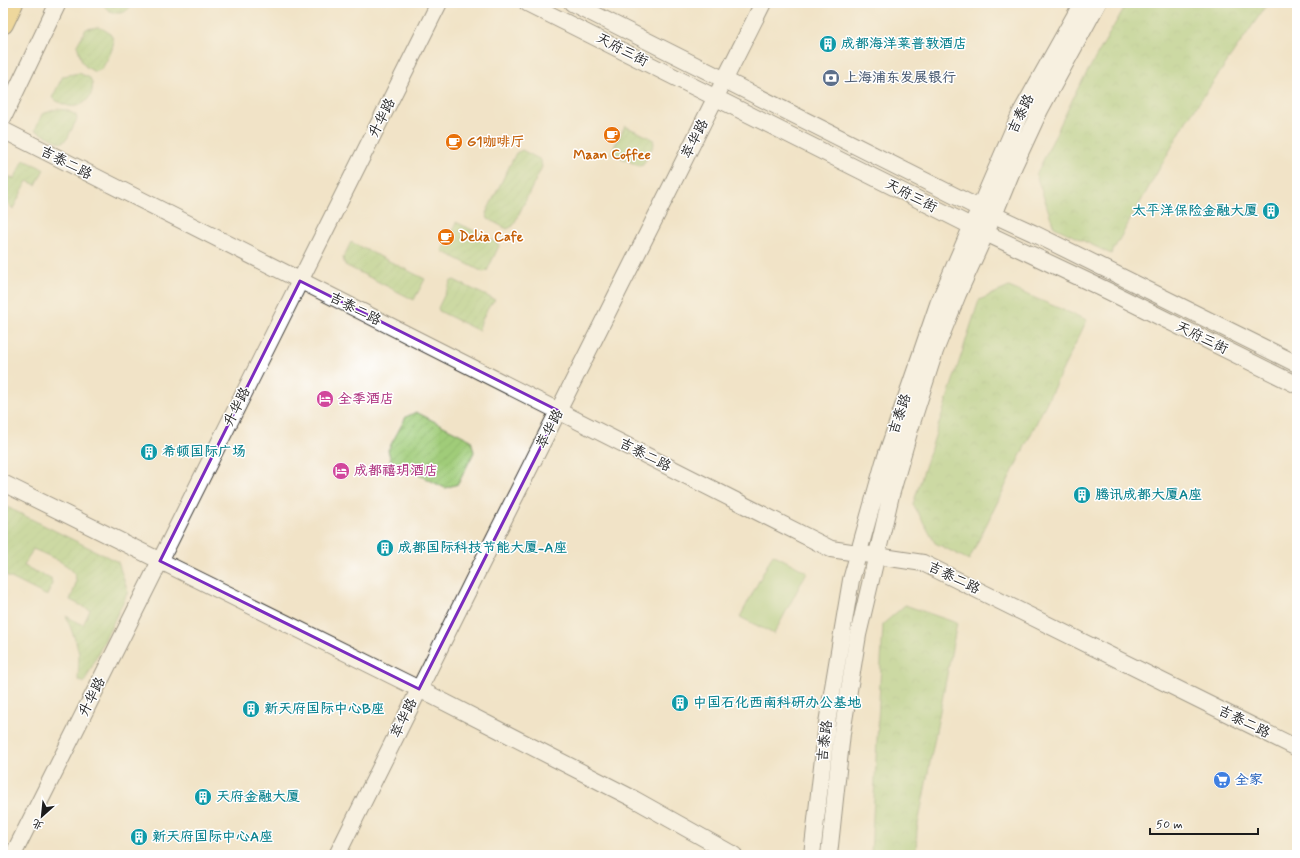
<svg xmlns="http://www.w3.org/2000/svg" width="1300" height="858" viewBox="0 0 1300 858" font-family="Mynerve,'LXGW WenKai TC',sans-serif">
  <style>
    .grass { fill: #a0cc79; stroke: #5e744a }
    .park { fill: url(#park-crowns); stroke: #5e744a }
    .garden { fill: url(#garden-furrows); stroke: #5e744a }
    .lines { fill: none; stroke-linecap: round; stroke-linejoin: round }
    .minor-casing { stroke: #3c3a36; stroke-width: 18 }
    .major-casing { stroke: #3c3a36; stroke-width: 22 }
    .minor { stroke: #fff; stroke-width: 16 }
    .major { stroke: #eac769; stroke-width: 20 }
    .marked { fill: none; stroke: #7b2cbf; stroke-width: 3; stroke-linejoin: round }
    .labels { text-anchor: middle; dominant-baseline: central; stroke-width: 3; stroke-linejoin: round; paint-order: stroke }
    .culture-label { font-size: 14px; font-weight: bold; fill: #0d838f; stroke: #fff; text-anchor: start }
    .street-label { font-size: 14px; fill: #1c1c1c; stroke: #fff }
    .service-label { font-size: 14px; font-weight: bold; fill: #4e5e75; stroke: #fff; text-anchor: start }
    .food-label { font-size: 14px; font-weight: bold; fill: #c56008; stroke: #fff; text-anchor: start }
    .hotel-label { font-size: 14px; font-weight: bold; fill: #b23c85; stroke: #fff; text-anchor: start }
    .shop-label { font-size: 14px; font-weight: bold; fill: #366cbe; stroke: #fff; text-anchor: start }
  </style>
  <defs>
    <pattern id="park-crowns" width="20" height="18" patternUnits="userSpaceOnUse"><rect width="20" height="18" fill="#a0cc79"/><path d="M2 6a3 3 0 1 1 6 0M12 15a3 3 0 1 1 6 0" fill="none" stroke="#89af68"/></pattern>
    <pattern id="garden-furrows" width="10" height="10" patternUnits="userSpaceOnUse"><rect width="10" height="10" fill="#a0cc79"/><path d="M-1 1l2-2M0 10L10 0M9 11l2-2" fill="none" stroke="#89af68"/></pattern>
  </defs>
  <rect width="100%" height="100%" fill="#fff"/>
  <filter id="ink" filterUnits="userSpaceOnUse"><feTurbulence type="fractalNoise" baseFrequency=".025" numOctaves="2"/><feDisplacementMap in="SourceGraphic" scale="8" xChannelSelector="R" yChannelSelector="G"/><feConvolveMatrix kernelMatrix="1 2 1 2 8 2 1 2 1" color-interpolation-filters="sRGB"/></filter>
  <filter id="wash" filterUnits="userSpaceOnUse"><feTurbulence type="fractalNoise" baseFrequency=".012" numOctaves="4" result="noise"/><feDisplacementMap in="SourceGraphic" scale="16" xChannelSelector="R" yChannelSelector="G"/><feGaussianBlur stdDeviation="0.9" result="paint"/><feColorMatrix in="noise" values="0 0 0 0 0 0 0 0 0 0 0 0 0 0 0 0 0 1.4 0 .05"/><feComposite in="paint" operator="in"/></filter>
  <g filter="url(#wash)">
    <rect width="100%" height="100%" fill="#f1e3c7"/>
    <path class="grass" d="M773,554L807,572L774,634L740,617Z"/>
    <path class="park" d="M1127,3H1268L1187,120L1111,254L1054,227L1036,175L1078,88Z
      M1009,287L1087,320L969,560L935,543L913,504L979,300Z
      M905,605L957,623L917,830L916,855H871L883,624Z"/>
    <path class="garden" d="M104,3H131C129,6 128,10 126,11C120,16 104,12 104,3Z
      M98,27C124,36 111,52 102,69L95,72L86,67L82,62L77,45L86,29Z
      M79,73L90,78C98,92 85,109 69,106C63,105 57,101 52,98L63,76Z
      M57,109L66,110L76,115L77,119L67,139L61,143L35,130L42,114Z
      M625,126L653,139L654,144L643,165L639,166L611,153Z
      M522,150L541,160L542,167L513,226L507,229L488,219L486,213L516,153Z
      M24,160L44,169L36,185L27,181L13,209C0,195 3,192 3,174L14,179Z
      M456,222L498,243L499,246L487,271L483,272L442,251L455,227Z
      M351,242L425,279L414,300L345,265L343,258Z
      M454,280L495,300C489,304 479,323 479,331L439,311L438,308L451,281Z
      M416,412L471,440L474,452L458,484L445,488L391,461L388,450L406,417Z
      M3,505L118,562L128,592L84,683L78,680L79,654L76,642L66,616L83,625L90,610L70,600C73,592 79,581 74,573C68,563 44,554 33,549L24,566L51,579L52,584L47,596L3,574Z"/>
  </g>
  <g filter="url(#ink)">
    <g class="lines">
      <defs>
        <path id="minor" d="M527,3L971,226L1108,291L1297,385
          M572,3L979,208L1033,233L1297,364
          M3,118L58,3
          M3,130L831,549L923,563L1297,748
          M3,483L419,689L634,799L734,855
          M13,855L439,3
          M337,855C477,570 621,287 763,3
          M812,855L827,723L851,580L884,462L938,304L1020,114L1082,3
          M829,855L842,733L858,635L891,495L910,429L935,351L958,294L994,215L1014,166L1040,110L1098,3"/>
        <path id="major" d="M3,24L13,3"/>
      </defs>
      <use href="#minor" class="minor-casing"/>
      <use href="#major" class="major-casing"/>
      <use href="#minor" class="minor"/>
      <use href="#major" class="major"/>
    </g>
  </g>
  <path d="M0 0H1300V858H0ZM300,281L559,411L419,689L160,561Z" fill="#f1e3c7" fill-opacity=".55" fill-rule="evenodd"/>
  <path class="marked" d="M300,281L559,411L419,689L160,561Z"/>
  <defs>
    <symbol id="building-disc" viewBox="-11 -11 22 22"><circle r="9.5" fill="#0f9aa8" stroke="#fff"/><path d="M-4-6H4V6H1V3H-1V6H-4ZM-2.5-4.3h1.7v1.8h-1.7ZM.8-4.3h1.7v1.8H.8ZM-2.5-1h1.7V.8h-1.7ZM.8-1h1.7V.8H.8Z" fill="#fff"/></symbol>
    <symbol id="bank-disc" viewBox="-11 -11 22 22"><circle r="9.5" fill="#5c6f8a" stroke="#fff"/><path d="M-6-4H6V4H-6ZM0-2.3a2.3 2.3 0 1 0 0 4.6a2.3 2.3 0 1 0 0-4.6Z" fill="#fff"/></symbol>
    <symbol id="cafe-disc" viewBox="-11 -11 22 22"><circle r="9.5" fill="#e8710a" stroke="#fff"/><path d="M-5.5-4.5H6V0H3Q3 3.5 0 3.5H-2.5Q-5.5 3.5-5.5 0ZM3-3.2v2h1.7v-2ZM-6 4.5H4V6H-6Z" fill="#fff"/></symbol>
    <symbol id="hotel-disc" viewBox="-11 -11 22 22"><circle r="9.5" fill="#d1479c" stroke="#fff"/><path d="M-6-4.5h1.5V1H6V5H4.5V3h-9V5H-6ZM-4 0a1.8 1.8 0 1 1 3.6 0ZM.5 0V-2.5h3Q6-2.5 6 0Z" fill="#fff"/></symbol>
    <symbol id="supermarket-disc" viewBox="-11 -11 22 22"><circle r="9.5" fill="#3f7fe0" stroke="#fff"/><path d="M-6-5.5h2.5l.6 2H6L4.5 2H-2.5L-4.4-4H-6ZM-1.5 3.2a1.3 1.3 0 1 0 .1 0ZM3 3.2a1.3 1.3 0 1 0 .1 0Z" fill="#fff"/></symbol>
  </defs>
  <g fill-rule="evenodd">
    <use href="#building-disc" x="818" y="34" width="20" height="20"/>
    <use href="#bank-disc" x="821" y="68" width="20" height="20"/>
    <use href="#cafe-disc" x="602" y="125" width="20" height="20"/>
    <use href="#cafe-disc" x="444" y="132" width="20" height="20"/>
    <use href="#building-disc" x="1261" y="201" width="20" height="20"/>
    <use href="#cafe-disc" x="436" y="227" width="20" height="20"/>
    <use href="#hotel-disc" x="315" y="389" width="20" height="20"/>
    <use href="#building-disc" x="139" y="442" width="20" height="20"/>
    <use href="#hotel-disc" x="331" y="461" width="20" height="20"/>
    <use href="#building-disc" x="1072" y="485" width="20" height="20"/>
    <use href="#building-disc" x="375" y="538" width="20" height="20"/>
    <use href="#building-disc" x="670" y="693" width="20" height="20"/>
    <use href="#building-disc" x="241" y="699" width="20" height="20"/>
    <use href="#supermarket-disc" x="1212" y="770" width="20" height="20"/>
    <use href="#building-disc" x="193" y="787" width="20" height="20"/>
    <use href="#building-disc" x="129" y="827" width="20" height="20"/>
  </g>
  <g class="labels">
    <g class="culture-label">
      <text x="841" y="44">成都海洋莱普敦酒店</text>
      <text x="1258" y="211" text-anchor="end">太平洋保险金融大厦</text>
      <text x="162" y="452">希顿国际广场</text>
      <text x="1095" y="495">腾讯成都大厦A座</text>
      <text x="398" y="548">成都国际科技节能大厦-A座</text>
      <text x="693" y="703">中国石化西南科研办公基地</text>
      <text x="264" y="709">新天府国际中心B座</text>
      <text x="216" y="797">天府金融大厦</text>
      <text x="152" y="837">新天府国际中心A座</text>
    </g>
    <g class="street-label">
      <text transform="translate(622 50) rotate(27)">天府三街</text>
      <text transform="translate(1021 114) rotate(-64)">吉泰路</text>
      <text transform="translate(382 118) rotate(-63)">升华路</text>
      <text transform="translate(695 139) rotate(-63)">萃华路</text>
      <text transform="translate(66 163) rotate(27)">吉泰二路</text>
      <text transform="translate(911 196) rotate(27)">天府三街</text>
      <text transform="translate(355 309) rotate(27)">吉泰二路</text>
      <text transform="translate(1202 338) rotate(26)">天府三街</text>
      <text transform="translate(237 407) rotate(-63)">升华路</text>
      <text transform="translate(900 414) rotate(-71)">吉泰路</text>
      <text transform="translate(550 429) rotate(-63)">萃华路</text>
      <text transform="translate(645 455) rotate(27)">吉泰二路</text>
      <text transform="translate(954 578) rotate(26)">吉泰二路</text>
      <text transform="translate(92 697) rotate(-63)">升华路</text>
      <text transform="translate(404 718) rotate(-64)">萃华路</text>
      <text transform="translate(1244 722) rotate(26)">吉泰二路</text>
      <text transform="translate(825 741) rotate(-83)">吉泰路</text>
    </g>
    <g class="service-label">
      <text x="844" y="78">上海浦东发展银行</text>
    </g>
    <g class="food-label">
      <text x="467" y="142">G1咖啡厅</text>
      <text x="612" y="155" text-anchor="middle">Maan Coffee</text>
      <text x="459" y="237">Delia Cafe</text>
    </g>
    <g class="hotel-label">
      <text x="338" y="399">全季酒店</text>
      <text x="354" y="471">成都禧玥酒店</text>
    </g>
    <g class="shop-label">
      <text x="1235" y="780">全家</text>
    </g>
  </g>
  <rect width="1300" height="858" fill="none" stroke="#fff" stroke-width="16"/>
  <g transform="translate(42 816) rotate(207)" stroke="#ffffff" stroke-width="3" paint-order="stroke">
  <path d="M0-3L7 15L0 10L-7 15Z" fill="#1c1c1c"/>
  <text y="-6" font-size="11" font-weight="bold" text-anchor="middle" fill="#1c1c1c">北</text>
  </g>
  <path d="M1150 828v6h108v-6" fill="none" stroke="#1c1c1c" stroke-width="2"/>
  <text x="1156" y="828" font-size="12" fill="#1c1c1c" stroke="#ffffff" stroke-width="3" paint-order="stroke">50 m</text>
</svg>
